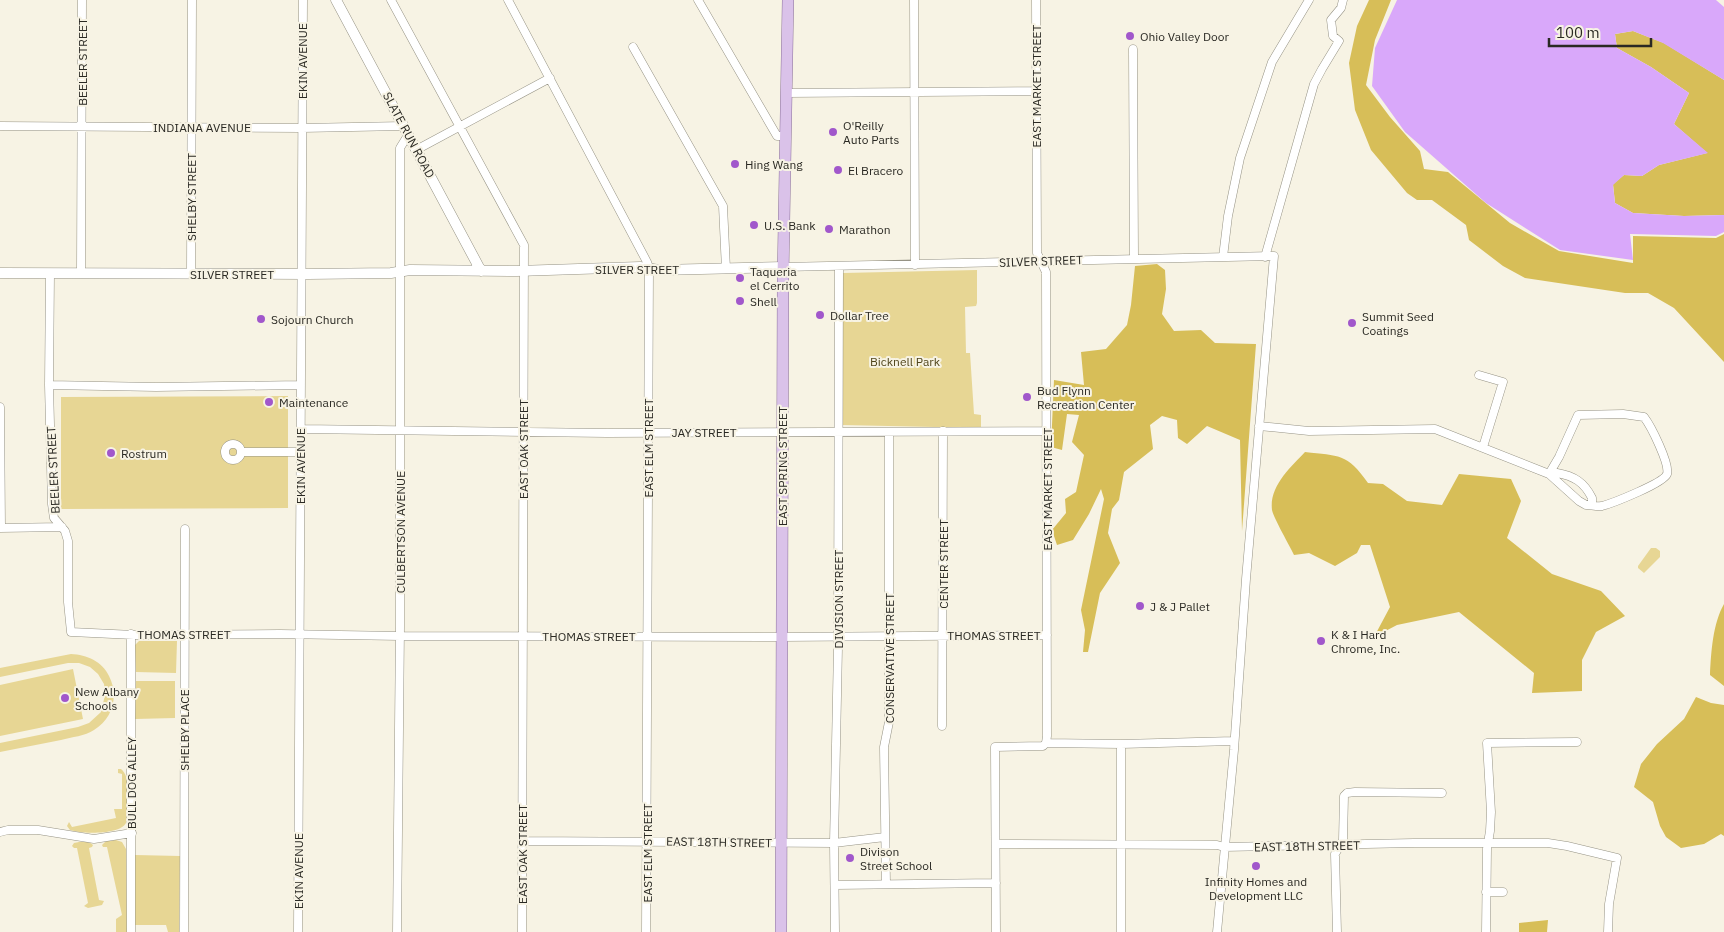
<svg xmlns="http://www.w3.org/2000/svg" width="1724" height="932" viewBox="0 0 1724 932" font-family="'IBM Plex Sans',sans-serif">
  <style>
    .green { fill: #e7d694 }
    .forest { fill: #d7be58 }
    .water { fill: #d9a8fa }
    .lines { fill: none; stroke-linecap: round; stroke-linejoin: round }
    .street-casing { stroke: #969385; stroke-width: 9 }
    .secondary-casing { stroke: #969385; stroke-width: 11 }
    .primary-casing { stroke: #8c729a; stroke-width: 12 }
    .street { stroke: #fff; stroke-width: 8 }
    .secondary { stroke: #fff; stroke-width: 10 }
    .primary { stroke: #dac2e9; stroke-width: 11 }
    .poi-dot { fill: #a157cb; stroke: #f7f3e4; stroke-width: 2 }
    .labels { text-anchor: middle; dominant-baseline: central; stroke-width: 4; stroke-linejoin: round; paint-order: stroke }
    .poi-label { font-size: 12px; fill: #2a2923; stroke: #f7f3e4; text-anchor: start }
    .street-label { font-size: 12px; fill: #2a2923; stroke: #f7f3e4 }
    .park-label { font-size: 12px; fill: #50451b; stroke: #f7f3e4 }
  </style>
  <rect width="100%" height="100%" fill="#f7f3e4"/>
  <path class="green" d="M977,270V303L976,306L965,307L966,353H970L974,414L981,415V428L842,425L843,273Z
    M288,396V508L61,509V397Z
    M1651,548H1656L1660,551V557L1644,573L1638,568V566Z
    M139,641H177L176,673L136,672L135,645Z
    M71,654C87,655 102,661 109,676C119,695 113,719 94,730C85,736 72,737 61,740C41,744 20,748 0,752V743L78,727L89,723L101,712L105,695L104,684L98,674L90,667L79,663H68L0,677V668Z
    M73,669L83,719L0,736V685Z
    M136,681H175V718L135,719Z
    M118,769H121C129,776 127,786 127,795C127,803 129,815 126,823C120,835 81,834 70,830L67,826L69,822L72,827L116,818L114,809H122V774L118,773Z
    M116,840L122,842L126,849L127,932H116V919L122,915L107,847H103L102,845L106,841Z
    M79,842H89L93,845L92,847L89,848L99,900L104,901L102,905L88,908L84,906L88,903L77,848H74L72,846L74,843Z
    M135,855L180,856L179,932H168L166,925H135Z"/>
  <path class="forest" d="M1369,0H1391L1375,40L1366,85L1390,117L1420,151L1424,169L1448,172L1510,223L1559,251L1633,263V236L1716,238L1724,234V362L1674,308L1648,293H1625L1525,278L1503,266L1469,240L1466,225L1432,200H1417L1407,193L1371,150L1355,110L1349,63L1357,26Z
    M1633,31L1664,43L1724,80V215L1684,216L1633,213L1615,203L1613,184L1624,175L1642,176L1659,165L1707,153L1674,124L1689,93L1651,67L1617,48L1615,34Z
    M1157,264L1165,270L1166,289L1162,314L1174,331L1201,330L1215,343L1256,344L1242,531L1240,440L1207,426L1187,444L1178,438L1177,420L1162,416L1150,425L1153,449L1124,472L1119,500L1112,509L1108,533L1120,563L1100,593L1088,652H1083L1085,630L1081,610L1104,499L1101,489L1089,514L1073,540L1057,545L1052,530L1066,513L1065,499L1076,492L1084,455L1072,442L1079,415L1067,414L1062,450L1051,447L1054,380L1084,385L1081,352L1106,349L1127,325L1131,305L1135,266Z
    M1305,452C1339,456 1347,453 1368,483L1383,484L1407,501L1442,505L1459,474L1511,479L1521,501L1507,538L1552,574L1601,591L1625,616L1596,632L1582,660V691L1532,693L1534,673L1459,612L1397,625L1374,637L1390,607L1370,545H1361L1357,553L1335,566L1309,553L1294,555C1290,546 1274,519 1272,510C1269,486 1291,467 1305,452Z
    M1724,604V686L1710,675C1711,652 1713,623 1724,604Z
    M1696,697L1711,703L1724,705V836L1721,834L1704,844L1681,848L1666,837L1660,826L1653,802L1634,787L1641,764L1657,744L1684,719Z
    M1548,920L1547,932H1519V923Z"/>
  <path class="water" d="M1397,0H1716L1724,7V80L1663,43L1633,31L1615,34L1617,48L1651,67L1689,93L1674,124L1708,153L1659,165L1642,176L1624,175L1613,185L1615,203L1633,213L1684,216L1724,215V232L1716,236L1630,234L1633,260L1560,250L1486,203L1405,132L1372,86L1375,48Z"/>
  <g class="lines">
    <defs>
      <path id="street" d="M391,0L524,245L522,932
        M508,0L647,262L649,268L646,932
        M698,0L777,136H786
        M914,0L915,265
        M633,47L723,206L726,269
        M1133,49L1134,259
        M787,93L1036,91
        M0,126L302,128L403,126
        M416,150L550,78
        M1223,257L1228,216L1240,158L1272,62L1309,0
        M1265,257L1314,84L1322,69L1339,41L1333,36L1331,20L1341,8L1343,0
        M783,267L1274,256L1246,579L1234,750L1217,932
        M50,273L49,385L52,504L54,518L65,531L68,541V602L71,632L134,635L280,634L400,636L781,637L1047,635
        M81,273L82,0
        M191,274L192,0
        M1479,375L1503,382L1483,447
        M49,385L156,387L301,385
        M0,407L1,528
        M1259,426L1309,431L1435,429L1549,474L1559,457L1578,415L1623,414L1644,417C1651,426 1670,464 1667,474C1664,483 1613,503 1602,506C1597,507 1591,505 1586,505
        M301,429L607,433L1047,431
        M225 452a8 8 0 1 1 16 0a8 8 0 1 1-16 0Z
        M241,452H300
        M1557,473C1574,476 1584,482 1592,498V503L1586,505L1579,501L1549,474Z
        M0,528L62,527
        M131,634V932
        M942,726L943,431
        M1046,743L1121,744L1234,741
        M1121,744V932
        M0,832L8,830H38L94,839L132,833
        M522,841L834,843L885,837
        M996,844L1217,845L1224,847L1414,843H1548L1567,846L1617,858L1609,904L1608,932
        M886,884L884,747L889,722V432
        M835,885L996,883
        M1486,892H1503
        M184,932L185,529
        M298,932L303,0
        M397,932L400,627V148L408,135
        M835,932L834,843L838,647L839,266
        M996,932L995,747L1043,746L1046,743L1047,736L1046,272L1037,253L1036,0
        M1337,932L1335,854L1343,840L1344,796L1347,793L1355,792L1442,793
        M1486,932L1487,849L1490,831L1491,812L1487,743L1577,742"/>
      <path id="secondary" d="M336,0L481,271
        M0,273L308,274L391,273L410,270L517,271L640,267L659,270L783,267"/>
      <path id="primary" d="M781,932L783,279L788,0"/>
    </defs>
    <use href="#street" class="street-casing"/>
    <use href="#secondary" class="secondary-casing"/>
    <use href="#primary" class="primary-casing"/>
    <use href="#street" class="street"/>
    <use href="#secondary" class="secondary"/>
    <use href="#primary" class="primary"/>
  </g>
  <g class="poi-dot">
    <circle cx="1130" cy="36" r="5"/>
    <circle cx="833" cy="132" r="5"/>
    <circle cx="735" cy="164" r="5"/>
    <circle cx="838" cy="170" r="5"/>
    <circle cx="754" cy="225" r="5"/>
    <circle cx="829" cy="229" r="5"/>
    <circle cx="740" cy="278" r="5"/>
    <circle cx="740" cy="301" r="5"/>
    <circle cx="820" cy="315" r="5"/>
    <circle cx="261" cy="319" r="5"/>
    <circle cx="1352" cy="323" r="5"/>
    <circle cx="1027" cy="397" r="5"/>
    <circle cx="269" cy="402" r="5"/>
    <circle cx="111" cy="453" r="5"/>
    <circle cx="1140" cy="606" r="5"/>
    <circle cx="1321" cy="641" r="5"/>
    <circle cx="65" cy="698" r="5"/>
    <circle cx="850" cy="858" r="5"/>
    <circle cx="1256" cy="866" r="5"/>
  </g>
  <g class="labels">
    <g class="poi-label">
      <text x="1140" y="36">Ohio Valley Door</text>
      <text x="843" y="125">O'Reilly<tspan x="843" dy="14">Auto Parts</tspan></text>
      <text x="745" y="164">Hing Wang</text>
      <text x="848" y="170">El Bracero</text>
      <text x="764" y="225">U.S. Bank</text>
      <text x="839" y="229">Marathon</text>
      <text x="750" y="271">Taqueria<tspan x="750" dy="14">el Cerrito</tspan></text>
      <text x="750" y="301">Shell</text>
      <text x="830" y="315">Dollar Tree</text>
      <text x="1362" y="316">Summit Seed<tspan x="1362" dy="14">Coatings</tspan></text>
      <text x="271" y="319">Sojourn Church</text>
      <text x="1037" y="390">Bud Flynn<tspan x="1037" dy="14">Recreation Center</tspan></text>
      <text x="279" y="402">Maintenance</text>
      <text x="121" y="453">Rostrum</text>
      <text x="1150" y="606">J &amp; J Pallet</text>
      <text x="1331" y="634">K &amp; I Hard<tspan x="1331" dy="14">Chrome, Inc.</tspan></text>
      <text x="75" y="691">New Albany<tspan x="75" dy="14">Schools</tspan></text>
      <text x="860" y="851">Divison<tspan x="860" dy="14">Street School</tspan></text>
      <text x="1256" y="881" text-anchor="middle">Infinity Homes and<tspan x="1256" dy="14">Development LLC</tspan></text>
    </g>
    <g class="street-label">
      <text transform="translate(302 61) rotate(-90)">EKIN AVENUE</text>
      <text transform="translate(82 62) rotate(-90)">BEELER STREET</text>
      <text transform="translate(1036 86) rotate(-90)">EAST MARKET STREET</text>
      <text x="202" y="127">INDIANA AVENUE</text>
      <text transform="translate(409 135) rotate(62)">SLATE RUN ROAD</text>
      <text transform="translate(191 197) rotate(-90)">SHELBY STREET</text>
      <text transform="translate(1041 261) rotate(-2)">SILVER STREET</text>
      <text x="637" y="269">SILVER STREET</text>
      <text x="232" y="274">SILVER STREET</text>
      <text x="704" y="432">JAY STREET</text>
      <text transform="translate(648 448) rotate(-90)">EAST ELM STREET</text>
      <text transform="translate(523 449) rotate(-90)">EAST OAK STREET</text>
      <text transform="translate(300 466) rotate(-90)">EKIN AVENUE</text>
      <text transform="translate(782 466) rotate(-90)">EAST SPRING STREET</text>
      <text transform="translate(53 470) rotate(-93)">BEELER STREET</text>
      <text transform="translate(1047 489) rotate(-90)">EAST MARKET STREET</text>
      <text transform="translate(400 532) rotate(-90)">CULBERTSON AVENUE</text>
      <text transform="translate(943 564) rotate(-90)">CENTER STREET</text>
      <text transform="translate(838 599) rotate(-90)">DIVISION STREET</text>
      <text x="184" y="634">THOMAS STREET</text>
      <text x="994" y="635">THOMAS STREET</text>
      <text x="589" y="636">THOMAS STREET</text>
      <text transform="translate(889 658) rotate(-90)">CONSERVATIVE STREET</text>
      <text transform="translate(184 730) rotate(-90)">SHELBY PLACE</text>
      <text transform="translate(131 783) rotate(-90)">BULL DOG ALLEY</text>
      <text transform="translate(719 842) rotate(1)">EAST 18TH STREET</text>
      <text transform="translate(1307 846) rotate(-1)">EAST 18TH STREET</text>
      <text transform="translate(647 853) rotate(-90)">EAST ELM STREET</text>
      <text transform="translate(522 854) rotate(-90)">EAST OAK STREET</text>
      <text transform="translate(298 871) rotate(-90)">EKIN AVENUE</text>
    </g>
    <g class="park-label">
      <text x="905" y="361">Bicknell Park</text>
    </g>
  </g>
  <path d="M1549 38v8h102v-8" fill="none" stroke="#2a2923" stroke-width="2.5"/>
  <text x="1556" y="38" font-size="15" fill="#2a2923" stroke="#f7f3e4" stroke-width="4" paint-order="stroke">100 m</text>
</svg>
